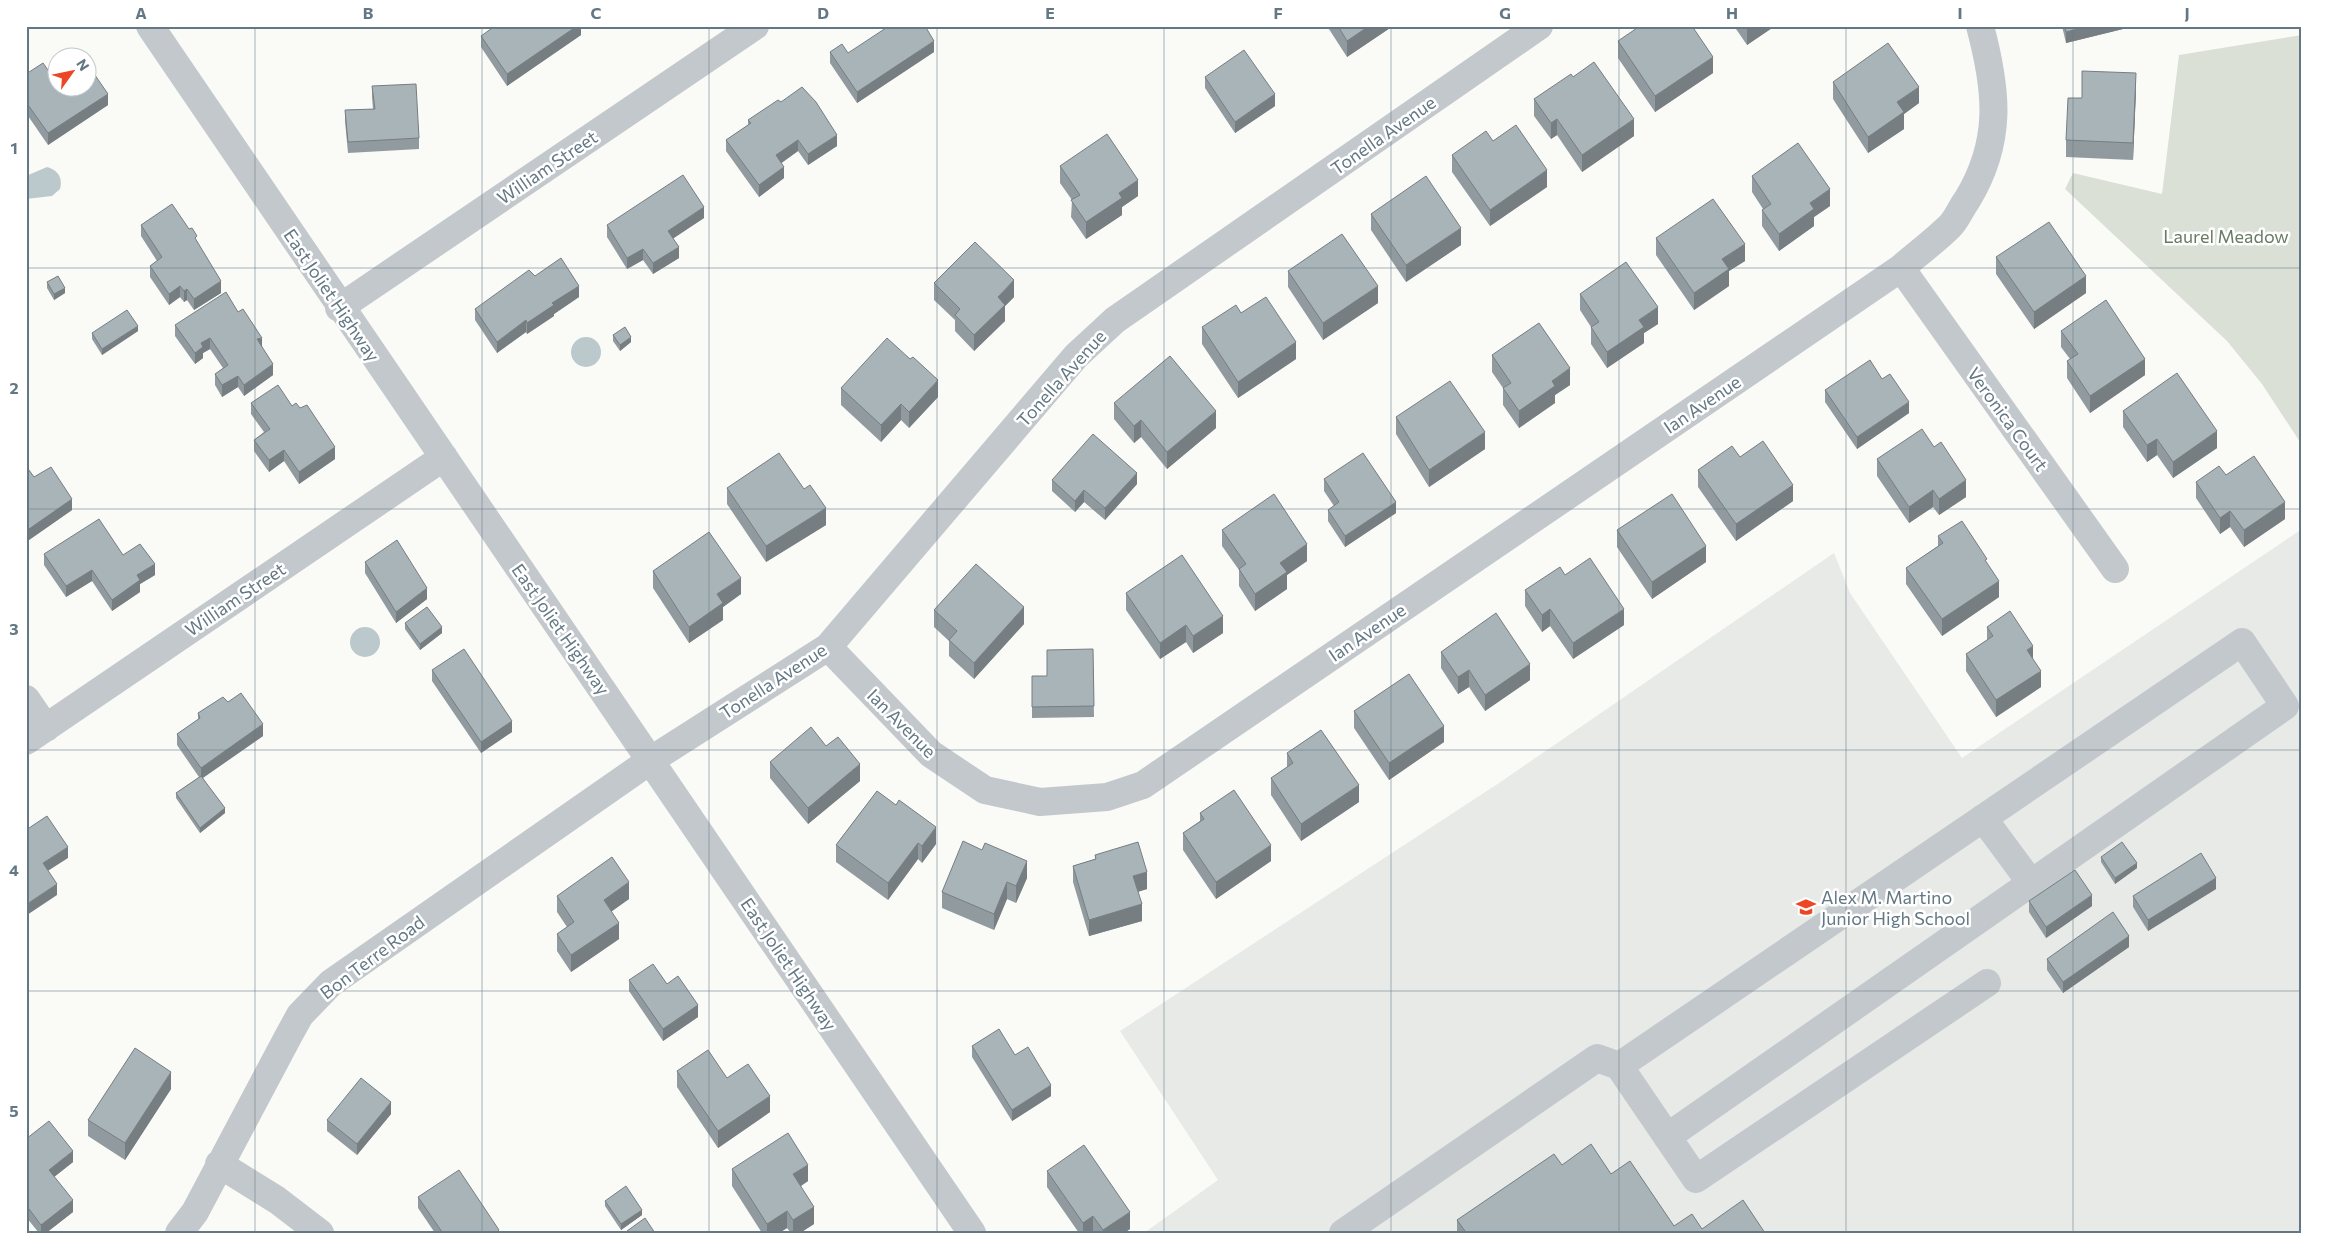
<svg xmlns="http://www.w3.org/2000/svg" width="2328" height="1259" viewBox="0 0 2328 1259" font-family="Commissioner,sans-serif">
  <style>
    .built { fill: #e8eae8 }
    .green { fill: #dae0d6 }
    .water { fill: #bbc9cc }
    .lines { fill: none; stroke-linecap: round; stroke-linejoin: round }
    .minor { stroke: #c3c8cc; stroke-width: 28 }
    .wall { fill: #919b9f }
    .shaded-wall { fill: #767e82 }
    .building { fill: #a9b4b9; stroke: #767e82 }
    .grid { fill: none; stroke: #637884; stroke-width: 1; stroke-opacity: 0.55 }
    .labels { text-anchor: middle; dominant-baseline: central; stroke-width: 5; stroke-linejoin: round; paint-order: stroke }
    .street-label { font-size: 18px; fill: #637884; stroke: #fff }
    .park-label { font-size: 18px; fill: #687b63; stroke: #fff }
    .poi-label { font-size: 18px; fill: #637884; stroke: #fff; text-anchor: start }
    .neatline { fill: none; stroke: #637884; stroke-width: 2 }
    .grid-label { font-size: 16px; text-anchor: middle; font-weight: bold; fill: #637884 }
  </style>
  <rect width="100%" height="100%" fill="#fafaf7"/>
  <path class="built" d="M2302,529V1233H1144L1218,1180L1120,1031L1499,783L1834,553L1850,593L1962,758Z"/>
  <path class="green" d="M2302,35V445L2262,384L2227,341L2065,189L2073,173L2162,194L2179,55Z"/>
  <path class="water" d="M47,167C58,170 63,178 60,189L52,196L26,199V176Z
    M571 352a15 15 0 1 1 30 0a15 15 0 1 1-30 0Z
    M350 642a15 15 0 1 1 30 0a15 15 0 1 1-30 0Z"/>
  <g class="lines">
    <path class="minor" d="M150,26L972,1233
      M1901,268L2115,569
      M339,308L755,26
      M828,647L931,754L985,790L1040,802L1107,797L1143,785L1901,268C1917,254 1935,241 1950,226C1957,219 1961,208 1967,200C2003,141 1997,90 1980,26
      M26,699L46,728
      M26,741L444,457
      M1983,818L2031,883
      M1619,1066L2242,642L2285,706L1667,1137
      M219,1164L277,1200L320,1233
      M179,1233L195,1212L289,1035L300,1015L331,983L651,760L828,647L1076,356L1115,320L1539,26
      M1343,1233L1597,1058L1619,1066L1696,1179L1987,983"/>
  </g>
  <path class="wall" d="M581,26V35L507,86L481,47V36Z
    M1327,26H1393L1347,57Z
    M1734,26H1775L1747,45Z
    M2062,26H2123V29L2066,43Z
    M1618,41L1713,73L1655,112L1618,58Z
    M830,52L848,53L934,52L857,103L830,63Z
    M26,74L55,80L108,105L48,145L26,113Z
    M1205,77L1275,106L1235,133L1205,88Z
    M1573,77L1634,136L1582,172L1557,135L1551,139L1534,116V99Z
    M1833,82L1919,103L1904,114V129L1868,153L1833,99Z
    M372,86L419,138V149L348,153L345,121V110L373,109L372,97Z
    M2136,90L2133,160L2066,157V140L2082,98Z
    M748,120L837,146L808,165L798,151L781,163L784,178L759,197L726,151V140L748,125Z
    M1493,141L1547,187L1490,226L1452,172V155Z
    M1060,166L1138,196L1122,207V215L1086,239L1071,217L1072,200L1060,183Z
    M1752,176L1830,206L1814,217V226L1779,251L1762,226V210L1763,209L1752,192Z
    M1371,214L1461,245L1406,282L1371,230Z
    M704,218L673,238L679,258L653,274L643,260L627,269L607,237V225Z
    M141,225L197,241L221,293L194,310L187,300L184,302L180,297L169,305L150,277V266L157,261L141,236Z
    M1656,238L1745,261L1729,271V286L1694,310L1656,255Z
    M1996,257L2086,293L2034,329L1996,274Z
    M1288,271L1378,303L1323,340L1288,287Z
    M535,276L579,297L554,314V316L527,334L526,332L497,353L475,320V309Z
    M47,282L65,293L54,300L47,288Z
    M934,283L1014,297L1005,306V321L974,351L955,331V320L934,300Z
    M1580,294L1658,324L1644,333V343L1607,368L1591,344V327L1580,310Z
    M175,325L262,347L273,375L244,396L238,387L222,397L215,385V374L223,368L210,349L203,353V358L195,364L175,336Z
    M1202,327L1296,359L1238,398L1202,344Z
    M138,331L102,355L92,339V333Z
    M2061,331L2145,375L2090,413L2067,378V361L2070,359L2061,347Z
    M613,335L631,342L620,351L613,341Z
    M1492,355L1570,385L1555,395V403L1519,428L1503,405V388L1492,372Z
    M910,359L938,397L909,428L901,420L881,442L841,405V388Z
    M1882,379L1909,413L1857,449L1825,402V390Z
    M251,403L292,406L335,459L299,484L284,461L269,472L254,451V440L264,432L251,414Z
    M1114,403L1216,428L1167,469L1141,437L1134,443L1114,419Z
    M2123,411L2217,448L2173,478L2157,455L2147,462L2123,427Z
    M1396,417L1485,449L1429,487L1396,434Z
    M1740,457L1793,501L1736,541L1698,487V470Z
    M1877,459L1966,497L1939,515L1933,507L1909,523L1877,476Z
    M26,466L34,477L72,510L29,540L26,536Z
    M2226,475L2285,519L2244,547L2230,527L2220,534L2196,498V482Z
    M1324,479L1396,513L1345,547L1328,521V510L1334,506L1324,491Z
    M1052,480L1137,484L1105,520L1084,502L1075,512L1052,491Z
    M727,488L826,525L766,562L727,504Z
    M1222,530L1307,561L1287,575V589L1255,611L1239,586V570L1222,546Z
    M1617,530L1706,562L1652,599L1617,547Z
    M1938,536L1999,597L1942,636L1906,584V568L1938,546Z
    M44,554L123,555L155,575L140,584V592L112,611L92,581L66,597L44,565Z
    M365,562L427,599L396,623L365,573Z
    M653,571L741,594L723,607V620L689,643L653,588Z
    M1565,575L1624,625L1573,659L1550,626L1542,632L1525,606V590Z
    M1126,593L1223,633L1193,653L1186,642L1160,659L1126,610Z
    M934,610L1024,624L974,679L949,656V641L934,627Z
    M405,623L442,633L420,650L405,629Z
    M1987,627L2033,659L2041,687L1996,717L1966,671V654L1987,640Z
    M1093,649L1094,717L1032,718V676H1047Z
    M1441,652L1530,680L1485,711L1469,687L1458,694L1441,668Z
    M432,670L512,732L481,753L432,681Z
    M228,702L263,736L203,778L225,813L200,833L176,798V793L199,777L177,745V734L198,720V713Z
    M1354,711L1444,742L1389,780L1354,728Z
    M826,746L860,781L808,824L770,778V762Z
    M1287,753L1359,802L1301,841L1271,795V778L1287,767Z
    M877,791L936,844L922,863L918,859L888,900L836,862V845Z
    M1200,813L1271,861L1216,899L1183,850V833L1200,821Z
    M982,850L1027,878L1016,903L1007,899L994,930L942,908V892Z
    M1095,855L1147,889L1138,892L1142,921L1089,936L1073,882V866L1095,859Z
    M2101,857L2137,868L2115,884L2101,862Z
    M2216,889L2148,931L2133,907V896Z
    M557,896L629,899L611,911L619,939L571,972L557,951V934L567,927L557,912Z
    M2029,901L2092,906L2046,938L2029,912Z
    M2129,947L2063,993L2047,970V959Z
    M629,980L698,1017L663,1041L629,991Z
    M972,1046L1015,1055L1051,1096L1012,1121L972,1057Z
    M677,1071L727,1078L770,1112L718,1148L677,1087Z
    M171,1089L125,1160L88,1136V1120Z
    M391,1114L357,1155L327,1131V1120Z
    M26,1139L73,1162L54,1177L73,1212L46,1233H39L26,1217Z
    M1562,1165L1611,1174L1674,1226L1702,1229L1765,1233H1457V1220Z
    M732,1169L808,1181L801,1186L814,1224L800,1233H791L787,1228L779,1233H762L732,1186Z
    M1047,1171L1130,1229L1124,1233H1079L1047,1187Z
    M418,1197L499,1233H435L418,1208Z
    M605,1201L642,1215L621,1230L605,1206Z"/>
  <path class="shaded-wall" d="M577,26H581V35L507,86V74Z
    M1369,26H1393L1347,57V41Z
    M1750,26H1775L1747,45V28Z
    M2089,26H2123V29L2066,43V32Z
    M934,41V52L857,103V92Z
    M1713,57V73L1655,112V96Z
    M2136,73V90L2133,160V143Z
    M1919,87V103L1904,114V129L1868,153V137L1897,102Z
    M108,94V105L48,145V133Z
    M1275,94V106L1235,133V122Z
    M1557,119V135L1551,139V123Z
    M1634,119V136L1582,172V155Z
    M837,135V146L808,165V154Z
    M798,140V151L776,167V155Z
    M784,167V178L759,197V185Z
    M1547,170V187L1490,226V210Z
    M1138,180V196L1122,207V215L1086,239V222L1119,193Z
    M1830,189V206L1814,217V226L1779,251V234L1810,203Z
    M704,207V218L668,242V231Z
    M1461,228V245L1406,282V265Z
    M1745,244V261L1729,271V286L1694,310V293L1722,259Z
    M679,247V258L653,274V263Z
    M643,249V260L627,269V258Z
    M2086,276V293L2034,329V312Z
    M1014,280V297L1005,306V321L974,351V335L998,297Z
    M221,281V293L194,310V299Z
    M180,286V297L169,305V294Z
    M579,286V297L554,314V316L527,334V323L552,303Z
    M1378,286V303L1323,340V323Z
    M65,288V293L54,300V294Z
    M187,289V300L184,302V291Z
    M1658,307V324L1644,333V343L1607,368V352L1639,320Z
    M526,320V332L497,353V342Z
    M138,326V331L102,355V349Z
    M631,337V342L620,351V345Z
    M210,338V349L203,353V358L195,364V353L201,343Z
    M262,338V349L257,339Z
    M1296,342V359L1238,398V382Z
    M2145,359V375L2090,413V396Z
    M273,364V375L244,396V385Z
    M1570,368V385L1555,395V403L1519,428V411L1552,381Z
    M238,376V387L222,397V385Z
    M938,380V397L909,428V412Z
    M1909,402V413L1857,449V437Z
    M901,404V420L881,442V425Z
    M1216,411V428L1167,469V452Z
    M1141,420V437L1134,443V426Z
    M2217,431V448L2173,478V462Z
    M1485,432V449L1429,487V470Z
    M2157,439V455L2147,462V445Z
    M335,447V459L299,484V472Z
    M284,450V461L269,472V460Z
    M1137,473V484L1105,520V508Z
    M1966,480V497L1939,515V499Z
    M1793,485V501L1736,541V524Z
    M1084,490V502L1075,512V501Z
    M1933,490V507L1909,523V507Z
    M72,499V510L29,540V529Z
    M1396,502V513L1345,547V536Z
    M2285,502V519L2244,547V530Z
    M826,508V525L766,562V546Z
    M2230,511V527L2220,534V518Z
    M1307,544V561L1287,575V589L1255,611V594L1280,563Z
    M1706,546V562L1652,599V582Z
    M155,564V575L140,584V592L112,611V600L137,575Z
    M92,570V581L66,597V586Z
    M741,578V594L723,607V620L689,643V627L717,594Z
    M1999,581V597L1942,636V619Z
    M427,588V599L396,623V612Z
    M1024,607V624L974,679V663Z
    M1550,609V626L1542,632V615Z
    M1624,609V625L1573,659V643Z
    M1223,616V633L1193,653V636Z
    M1186,625V642L1160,659V643Z
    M442,627V633L420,650V644Z
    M2033,646V663L2027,650Z
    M1530,664V680L1485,711V695Z
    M1469,670V687L1458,694V677Z
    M2041,671V687L1996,717V700Z
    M512,721V732L481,753V742Z
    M263,724V736L201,779V768Z
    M1444,726V742L1389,780V763Z
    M860,764V781L808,824V808Z
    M1359,785V802L1301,841V824Z
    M225,808V813L200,833V828Z
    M936,827V844L922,863V846Z
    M918,843V859L888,900V883Z
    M1271,845V861L1216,899V882Z
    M68,847V858L43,874V863Z
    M1027,861V878L1016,903V886Z
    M2137,863V868L2115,884V878Z
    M1147,872V889L1133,893V876Z
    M2216,878V889L2148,931V920Z
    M629,882V899L604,917V900Z
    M1007,882V899L994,930V914Z
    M57,884V895L27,915V904Z
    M2092,895V906L2046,938V927Z
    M1142,904V921L1089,936V920Z
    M619,923V939L571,972V955Z
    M2129,936V947L2063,993V982Z
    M698,1005V1017L663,1041V1029Z
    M171,1072V1089L125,1160V1143Z
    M1051,1085V1096L1012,1121V1110Z
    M770,1096V1112L718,1148V1131Z
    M391,1102V1114L357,1155V1144Z
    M73,1151V1162L49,1181V1170Z
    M808,1165V1181L793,1191V1174Z
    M73,1200V1212L46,1233H41V1225Z
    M814,1207V1224L800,1233H793V1220Z
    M642,1210V1215L621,1230V1224Z
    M787,1211V1228L779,1233H767V1224Z
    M1130,1212V1229L1124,1233H1103V1230Z
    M1093,1216V1233H1083V1223Z"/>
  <path class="building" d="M495,26H577L507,74L481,36Z
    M889,26H925L934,41L857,92L830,52L842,44L848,53Z
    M1338,26H1369L1347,41Z
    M1640,26H1692L1713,57L1655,96L1618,41Z
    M2065,26H2089L2066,32Z
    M1888,43L1919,87L1897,102L1904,112L1868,137L1833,82Z
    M1244,50L1275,94L1235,122L1205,77Z
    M1594,62L1634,119L1582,155L1557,119L1551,123L1534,99L1571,74L1573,77Z
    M43,63L55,80L58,78V88H88V65L108,94L48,133L26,102V98L29,97L26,92V74Z
    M2082,71L2136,73L2133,143L2066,140L2068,98H2082Z
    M416,84L419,138L348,142L345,110L375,109L372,86Z
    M802,87L816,102L837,135L808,154L798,140L776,155L784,167L759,185L726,140L751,123L748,120L778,100L781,102Z
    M1516,125L1547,170L1490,210L1452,155L1486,131L1493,141Z
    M1107,134L1138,180L1119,193L1122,198L1086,222L1071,200L1080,195L1060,166Z
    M1798,143L1830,189L1810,203L1814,209L1779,234L1762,210L1771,204L1752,176Z
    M683,175L704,207L668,231L679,247L653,263L643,249L627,258L607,225Z
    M1426,176L1461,228L1406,265L1371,214Z
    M1713,199L1745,244L1722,259L1729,269L1694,293L1656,238Z
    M172,204L189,229L192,228L197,236L195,238L221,281L194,299L187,289L184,291L180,286L169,294L150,266L162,257L141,225Z
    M2049,222L2086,276L2034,312L1996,257Z
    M1342,234L1378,286L1323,323L1288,271Z
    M975,242L1014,280L998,297L1005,305L974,335L955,315L960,309L934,283Z
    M561,258L579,286L552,303L554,305L527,323L526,320L497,342L475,309L529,270L535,276Z
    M1626,262L1658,307L1639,320L1644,327L1607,352L1591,327L1599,322L1580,294Z
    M58,276L65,288L54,294L47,282Z
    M226,292L238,312L243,309L262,338L257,339L273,364L244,385L238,376L222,385L215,374L228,365L210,338L201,343L203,347L195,353L175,325Z
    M1266,297L1296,342L1238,382L1202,327L1236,305L1241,313Z
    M2106,300L2145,359L2090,396L2067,361L2078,354L2061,331Z
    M127,310L138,326L102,349L92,333Z
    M1539,323L1570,368L1552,381L1555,386L1519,411L1503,388L1511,383L1492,355Z
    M625,327L631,337L620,345L613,335Z
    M887,338L910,359L913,357L938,380L909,412L901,404L881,425L841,388Z
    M1170,356L1216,411L1167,452L1141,420L1134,426L1114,403Z
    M1870,360L1882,379L1890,374L1909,402L1857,437L1825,390Z
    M2177,373L2217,431L2173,462L2157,439L2147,445L2123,411Z
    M1450,381L1485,432L1429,470L1396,417Z
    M278,385L292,406L296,403L300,408L307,405L335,447L299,472L284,450L269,460L254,440L270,429L251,403Z
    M1922,429L1934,447L1941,442L1966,480L1939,499L1933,490L1909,507L1877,459Z
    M1093,434L1137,473L1105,508L1084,490L1075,501L1052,480Z
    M1763,441L1793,485L1736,524L1698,470L1732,446L1740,457Z
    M779,453L804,489L810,485L826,508L766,546L727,488Z
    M1363,453L1396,502L1345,536L1328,510L1339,502L1324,479Z
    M2254,456L2285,502L2244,530L2230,511L2220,518L2196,482L2219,466L2226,475Z
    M26,466L34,477L51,467L72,499L29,529L26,525Z
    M1274,494L1307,544L1280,563L1287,572L1255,594L1239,569L1246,564L1222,530Z
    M1672,494L1706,546L1652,582L1617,530Z
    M99,519L123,555L140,544L155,564L137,575L140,580L112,600L92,570L66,586L44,554Z
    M1962,521L1987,559L1985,560L1999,581L1942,619L1906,568L1943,543L1938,536Z
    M709,532L741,578L717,594L723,603L689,627L653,571Z
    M397,540L427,588L396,612L365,562Z
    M1182,555L1223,616L1193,636L1186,625L1160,643L1126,593Z
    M1590,558L1624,609L1573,643L1550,609L1542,615L1525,590L1560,567L1565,575Z
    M976,564L1024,607L974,663L949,640L957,631L934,610Z
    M427,607L442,627L420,644L405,623Z
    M2010,611L2033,646L2027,650L2041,671L1996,700L1966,654L1993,636L1987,627Z
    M1496,613L1530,664L1485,695L1469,670L1458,677L1441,652Z
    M464,649L512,721L481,742L432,670Z
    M1093,649L1094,706L1032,707V676H1047V650Z
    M1409,674L1444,726L1389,763L1354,711Z
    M241,693L263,724L201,768L177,734L200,718L198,713L223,697L228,702Z
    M811,727L826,746L838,737L860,764L808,808L770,762Z
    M1321,730L1359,785L1301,824L1271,778L1293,763L1287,753Z
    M201,776L225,808L200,828L176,793Z
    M1234,790L1271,845L1216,882L1183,833L1204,819L1200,813Z
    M877,791L896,805L899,800L936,827L922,846L918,843L888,883L836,845Z
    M47,816L68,847L43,863L57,884L27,904L26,903V830Z
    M963,841L982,850L985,843L1027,861L1016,886L1007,882L994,914L942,892Z
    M1138,842L1147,872L1133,876L1142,904L1089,920L1073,866L1096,859L1095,855Z
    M2122,842L2137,863L2115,878L2101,857Z
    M2201,853L2216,878L2148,920L2133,896Z
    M612,857L629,882L604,900L619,923L571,955L557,934L574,922L557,896Z
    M2075,870L2092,895L2046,927L2029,901Z
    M2113,912L2129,936L2063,982L2047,959Z
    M653,964L667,984L678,976L698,1005L663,1029L629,980Z
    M999,1029L1015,1055L1028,1047L1051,1085L1012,1110L972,1046Z
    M135,1048L171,1072L125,1143L88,1120Z
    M708,1050L727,1078L748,1064L770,1096L718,1131L677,1071Z
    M361,1078L391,1102L357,1144L327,1120Z
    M49,1121L73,1151L49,1170L73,1200L41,1225L26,1205V1139Z
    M788,1133L808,1165L793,1174L814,1207L793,1220L787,1211L767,1224L732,1169Z
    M1591,1144L1611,1174L1630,1161L1674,1226L1692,1214L1702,1229L1743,1200L1765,1233H1462L1465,1231L1457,1220L1554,1154L1562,1165Z
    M1084,1145L1130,1212L1103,1230L1093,1216L1083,1223L1047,1171Z
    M459,1170L499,1230L496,1233H440L442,1232L418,1197Z
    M626,1186L642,1210L621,1224L605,1201Z
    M645,1218L655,1233H629L627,1231Z"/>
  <path class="grid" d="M255,26V1233M482,26V1233M709,26V1233M937,26V1233M1164,26V1233M1391,26V1233M1619,26V1233M1846,26V1233M2073,26V1233M26,268H2302M26,509H2302M26,750H2302M26,991H2302"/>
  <defs>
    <symbol id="school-bare" viewBox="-9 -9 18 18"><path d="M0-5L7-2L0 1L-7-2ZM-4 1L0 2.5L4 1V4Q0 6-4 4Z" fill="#ec4625" stroke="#fff" stroke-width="2.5" paint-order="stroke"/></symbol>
  </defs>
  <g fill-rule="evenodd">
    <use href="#school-bare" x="1792" y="893" width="28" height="28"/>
  </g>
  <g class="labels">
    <g class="street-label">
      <text transform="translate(1383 135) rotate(-35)">Tonella Avenue</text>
      <text transform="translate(547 167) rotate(-34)">William Street</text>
      <text transform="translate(332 295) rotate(56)">East Joliet Highway</text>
      <text transform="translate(1061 378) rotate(-48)">Tonella Avenue</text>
      <text transform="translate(1702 404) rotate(-34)">Ian Avenue</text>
      <text transform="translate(2008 419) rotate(54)">Veronica Court</text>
      <text transform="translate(235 599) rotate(-34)">William Street</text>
      <text transform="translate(561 629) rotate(55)">East Joliet Highway</text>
      <text transform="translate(1367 632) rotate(-34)">Ian Avenue</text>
      <text transform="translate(773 681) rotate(-33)">Tonella Avenue</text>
      <text transform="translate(902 723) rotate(45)">Ian Avenue</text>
      <text transform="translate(372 957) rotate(-37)">Bon Terre Road</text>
      <text transform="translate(789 964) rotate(56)">East Joliet Highway</text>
    </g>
    <g class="park-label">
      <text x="2226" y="236">Laurel Meadow</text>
    </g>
    <g class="poi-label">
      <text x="1821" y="897">Alex M. Martino<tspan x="1821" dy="21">Junior High School</tspan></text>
    </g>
  </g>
  <rect width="2328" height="1259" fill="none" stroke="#ffffff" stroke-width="55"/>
  <g transform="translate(72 72) rotate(57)"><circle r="24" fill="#ffffff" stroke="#c1c9ce"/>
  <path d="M0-4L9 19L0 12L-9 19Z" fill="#ec4625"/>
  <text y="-8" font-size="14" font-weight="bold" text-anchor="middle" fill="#637884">N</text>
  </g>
  <rect x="28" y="28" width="2272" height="1204" class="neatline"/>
  <g class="grid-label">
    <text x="141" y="19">A</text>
    <text x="368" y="19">B</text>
    <text x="596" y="19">C</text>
    <text x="823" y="19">D</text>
    <text x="1050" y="19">E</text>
    <text x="1278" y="19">F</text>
    <text x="1505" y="19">G</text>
    <text x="1732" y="19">H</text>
    <text x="1960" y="19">I</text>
    <text x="2187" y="19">J</text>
    <text x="14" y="154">1</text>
    <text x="14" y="394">2</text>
    <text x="14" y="635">3</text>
    <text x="14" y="876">4</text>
    <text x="14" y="1117">5</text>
  </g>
</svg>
